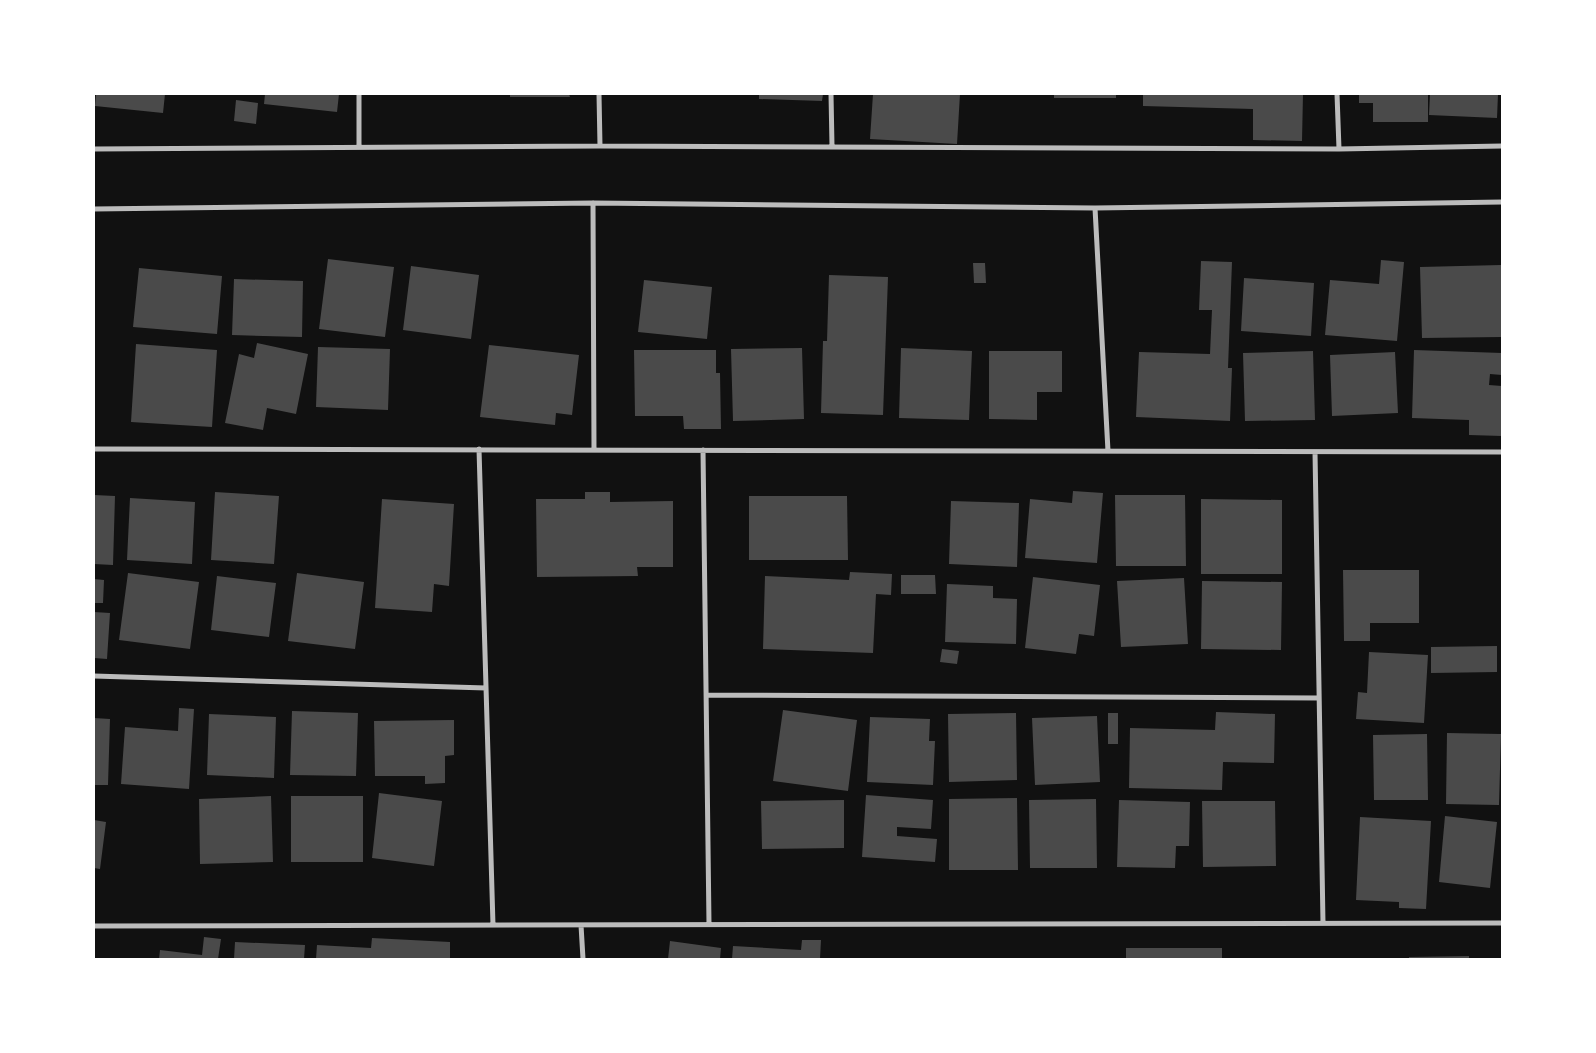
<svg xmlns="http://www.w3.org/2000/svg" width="1596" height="1053" viewBox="0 0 1596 1053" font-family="'Nunito Sans',sans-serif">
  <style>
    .building { fill: #4a4a4a }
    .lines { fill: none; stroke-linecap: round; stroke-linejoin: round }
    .minor { stroke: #bcbcbc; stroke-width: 5 }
  </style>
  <rect width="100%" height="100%" fill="#111"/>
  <path class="building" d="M96,94H165L163,113L95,106Z
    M265,94H339L337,112L264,104Z
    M510,94H569L570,97H510Z
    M759,94H823L822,101L759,99Z
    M873,94H960L957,144L870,139Z
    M1054,94H1116V98H1054Z
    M1143,94H1303L1302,141L1253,140V109L1143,106Z
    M1359,94H1428V122H1373V103H1359Z
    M1430,94H1498L1497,118L1429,115Z
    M236,100L258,103L256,124L234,121Z
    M328,259L394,267L385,337L319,329Z
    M1381,260L1404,262L1397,341L1325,335L1330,280L1379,284Z
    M1201,261L1232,262L1228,368H1232L1230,421L1136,417L1139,352L1210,354L1212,310H1199Z
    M973,263H985L986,283H974Z
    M1501,265L1502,337L1422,338L1420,267Z
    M411,266L479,275L471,339L403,330Z
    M139,268L222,276L217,334L133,327Z
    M829,275L888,277L883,415L821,413L823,341H827Z
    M1244,278L1314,283L1311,336L1241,331Z
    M234,279L303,281L302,337L232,335Z
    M644,280L712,287L707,339L638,332Z
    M257,343L308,354L296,414L267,408L263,430L225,423L239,354L254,358Z
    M136,344L217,350L212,427L131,422Z
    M489,345L579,355L572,415L556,413L555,425L480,417Z
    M318,347L390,349L388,410L316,407Z
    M802,348L804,419L733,421L731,349Z
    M901,348L972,351L969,420L899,418Z
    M634,350H716V373H720L721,429H684L683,416H635Z
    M1414,350L1502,353V375L1490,374L1489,385L1502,386V436L1469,435V420L1412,418Z
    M989,351H1062V392H1037V420L989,419Z
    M1313,351L1315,420L1245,421L1243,353Z
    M1395,352L1398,413L1332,416L1330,355Z
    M1073,491L1103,493L1097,563L1025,558L1030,499L1072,503Z
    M215,492L279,496L274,564L211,560Z
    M585,492H610V502L673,501V567H637L638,576L537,577L536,499H585Z
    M94,495L115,496L113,565L94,564Z
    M1115,495H1185L1186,566H1116Z
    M749,496H847L848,560H749Z
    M130,498L195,502L192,564L127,560Z
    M382,499L454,504L449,586L434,584L432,612L375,608Z
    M1201,499L1282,500V574H1201Z
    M951,501L1019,503L1017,567L949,564Z
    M1343,570H1419V623H1370V641H1344Z
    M850,572L892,574L891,595L876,594L873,653L763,649L765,576L849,580Z
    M128,573L199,582L190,649L119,640Z
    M297,573L364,582L355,649L288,641Z
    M901,575H935L936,594H901Z
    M217,576L276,583L269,637L211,630Z
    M1033,577L1100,585L1094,636L1079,634L1076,654L1025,648Z
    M1184,578L1188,644L1121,647L1117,581Z
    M94,579L104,580L103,603H94Z
    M1202,581L1282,582L1281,650L1201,649Z
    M947,584L993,586V598L1017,599L1016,644L945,642Z
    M94,612L110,613L107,659L94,658Z
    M1497,646V672L1431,673V647Z
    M942,649L959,651L957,664L940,662Z
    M1369,652L1428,655L1424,723L1356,719L1358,692L1367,693Z
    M179,708L194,709L189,789L121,784L125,727L178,731Z
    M783,710L857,720L848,791L773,781Z
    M292,711L358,713L356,776L290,775Z
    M1216,712L1275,714L1274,763L1223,762L1222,790L1129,788L1130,728L1215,730Z
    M1016,713L1017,780L949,782L948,714Z
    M1108,713H1118V744H1108Z
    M209,714L276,717L274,778L207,775Z
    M1097,716L1100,782L1035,785L1032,718Z
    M870,717L930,719L929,741H935L933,785L867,782Z
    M94,718L110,719L108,785H94Z
    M454,720V755L445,756V783L425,784V776H375L374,721Z
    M1447,733L1501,734L1499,805L1446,804Z
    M1427,734L1428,800H1374L1373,735Z
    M379,793L442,801L434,866L372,858Z
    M866,795L933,800L931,829L897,827V836L937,839L935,862L862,857Z
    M271,796L273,862L200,864L199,799Z
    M291,796H363V862H291Z
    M1017,798L1018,870H949V799Z
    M1096,799L1097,868H1030L1029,800Z
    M844,800V848L762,849L761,801Z
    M1119,800L1190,802L1189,846H1176L1175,868L1117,867Z
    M1202,801H1275L1276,866L1203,867Z
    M1445,816L1497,822L1490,888L1439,882Z
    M1360,817L1431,821L1426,909L1399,908V902L1356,900Z
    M94,820L106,822L100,869L94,868Z
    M204,937L221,939L218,959H159L160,950L202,955Z
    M372,938L450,942V959H316L317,945L371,948Z
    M802,940H821L820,959H732L733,946L801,950Z
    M670,941L721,948L720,959H668Z
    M235,942L305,945L304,959H234Z
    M1126,948H1222V959H1126Z
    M1469,956V959H1409V957Z"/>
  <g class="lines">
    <path class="minor" d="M599,94L600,146
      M831,94L832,146
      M1337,94L1339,149
      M359,147V94
      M94,149L600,146L1339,149L1502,146
      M593,203L594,450
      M1095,208L1108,451
      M94,209L593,203L1095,208L1502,202
      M94,449L1502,452
      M479,449L493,925
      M703,450L709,924
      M1315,452L1323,923
      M94,676L486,688
      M706,695L1319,698
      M581,925L583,959
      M94,926L1502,923"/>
  </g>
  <rect width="1596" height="1053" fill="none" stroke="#ffffff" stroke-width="190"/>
</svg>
